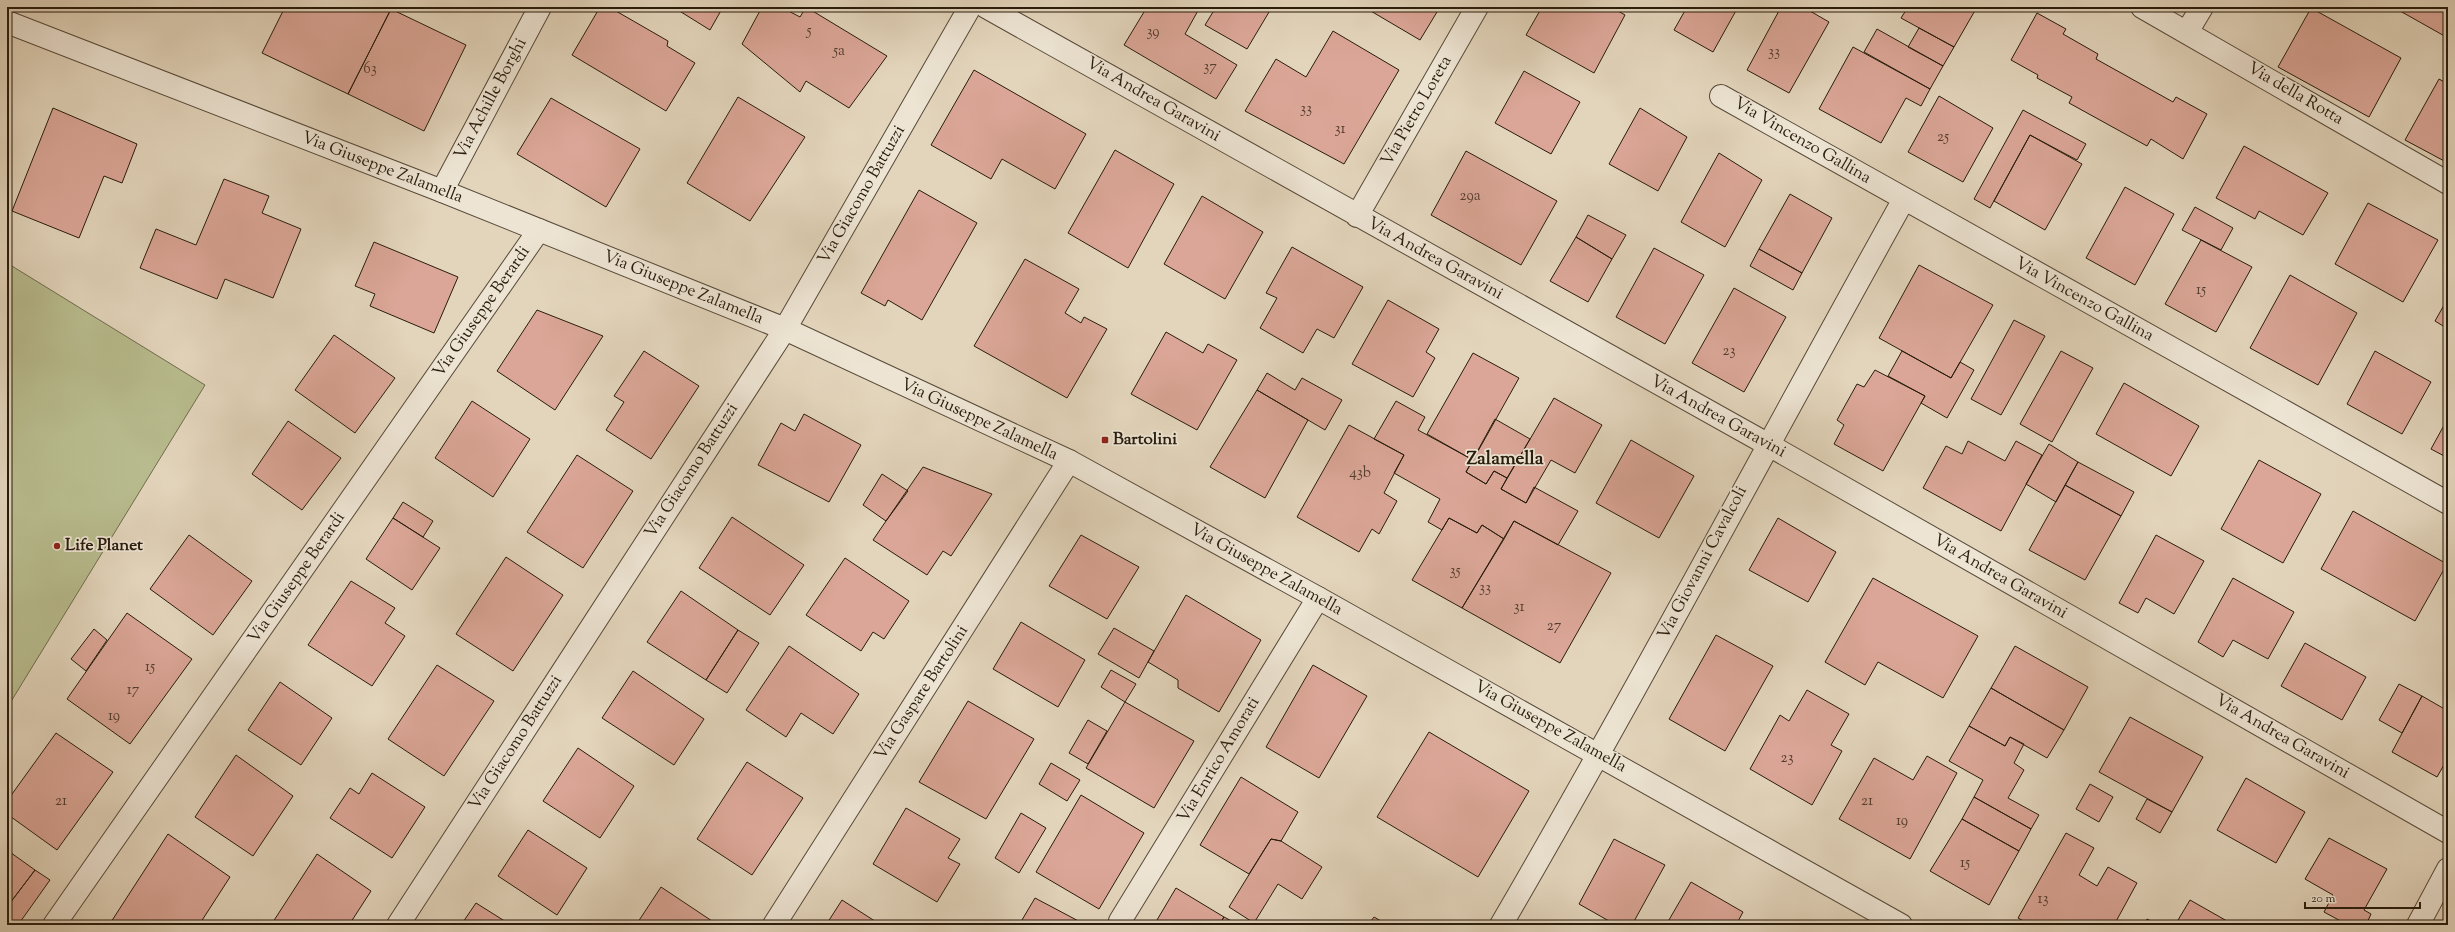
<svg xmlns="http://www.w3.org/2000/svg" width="2455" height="932" viewBox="0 0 2455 932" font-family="'Sorts Mill Goudy',serif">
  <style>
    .green { fill: #b8bc8e; stroke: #706c4e }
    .building { fill: #dba697; stroke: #281c0d }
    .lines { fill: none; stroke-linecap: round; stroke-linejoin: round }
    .minor-casing { stroke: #574a39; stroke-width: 24 }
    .tertiary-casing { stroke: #574a39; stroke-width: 24 }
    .minor { stroke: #ede4d3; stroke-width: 22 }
    .tertiary { stroke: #ede4d3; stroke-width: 22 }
    .poi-dot { fill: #8f2418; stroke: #ede4d3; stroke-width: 1.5 }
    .labels { text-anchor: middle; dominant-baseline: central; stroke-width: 3.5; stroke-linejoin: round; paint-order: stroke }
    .number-label { font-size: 15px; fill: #553e30 }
    .street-label { font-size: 17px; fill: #281c0d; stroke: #ede4d3 }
    .poi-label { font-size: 17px; font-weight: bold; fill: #281c0d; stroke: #ede4d3; text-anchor: start }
    .quarter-label { font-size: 19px; font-weight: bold; fill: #281c0d; stroke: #ede4d3 }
  </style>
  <rect width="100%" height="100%" fill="#e3d5bc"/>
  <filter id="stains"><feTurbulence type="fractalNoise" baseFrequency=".005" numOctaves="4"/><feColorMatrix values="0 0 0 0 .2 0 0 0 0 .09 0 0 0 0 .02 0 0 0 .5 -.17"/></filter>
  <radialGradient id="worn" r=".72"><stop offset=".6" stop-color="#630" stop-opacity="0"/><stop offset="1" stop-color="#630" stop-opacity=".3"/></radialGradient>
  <path class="green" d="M7,263L205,385L7,708Z"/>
  <path class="building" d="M285,7L391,9L348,94L262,53Z
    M600,7H609L668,41L667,46L695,63L666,111L572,55Z
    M673,7H723L710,30Z
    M762,7H781L800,17L806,7L887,56L849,108L806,81L800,92L742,44Z
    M1147,7H1200L1185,34L1237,65L1216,99L1124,45Z
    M1216,7H1272L1247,49L1205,25Z
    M1364,7H1440L1420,40Z
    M1542,7H1611L1625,15L1594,73L1526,35Z
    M1687,7H1738L1713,52L1674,30Z
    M1781,7H1803L1829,22L1789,93L1747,70Z
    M1908,7H1977L1954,47L1901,18Z
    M2393,7H2448V38Z
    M2311,8L2401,58L2369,117L2278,67Z
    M391,9L466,45L424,131L348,94Z
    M2037,13L2066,29L2063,34L2098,54L2096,59L2173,102L2176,97L2207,114L2183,159L2151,139L2147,146L2069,103L2072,97L2037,78L2038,75L2011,60Z
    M1919,28L1954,47L1943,66L1908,47Z
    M1877,29L1943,66L1930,89L1864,52Z
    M1333,31L1399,70L1344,164L1245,111L1276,59L1306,77Z
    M1853,47L1930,89L1921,106L1906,98L1881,143L1819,109Z
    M974,70L1086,134L1055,189L1002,159L991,179L931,145Z
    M1524,71L1580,102L1551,154L1495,123Z
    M2439,79L2448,84V163L2405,140Z
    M1939,96L1993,128L1963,182L1908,152Z
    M738,97L805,137L750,221L687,183Z
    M551,98L640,149L606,207L517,154Z
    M53,108L137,144L122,183L104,176L79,238L12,211Z
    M1640,108L1687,137L1658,191L1609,164Z
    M2023,110L2086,144L2077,160L2030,135L1990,208L1974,199Z
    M2030,135L2082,164L2045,230L1994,201Z
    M2244,146L2328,193L2303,235L2259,211L2255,219L2216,198Z
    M1115,150L1174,184L1128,268L1068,233Z
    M1466,151L1557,201L1521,265L1431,215Z
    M1719,153L1762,180L1725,247L1681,222Z
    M224,179L269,196L262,213L301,229L273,298L225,279L217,299L140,268L156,229L196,245Z
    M2125,187L2174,214L2135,285L2086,258Z
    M919,190L977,223L922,320L888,300L885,306L861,293Z
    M1790,194L1832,218L1802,273L1759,249Z
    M1202,196L1263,232L1225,299L1164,264Z
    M2368,203L2438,240L2403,302L2335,264Z
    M2195,207L2233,228L2221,250L2182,230Z
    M1588,215L1626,235L1612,259L1576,237Z
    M1576,237L1612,259L1588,302L1550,281Z
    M2201,240L2252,267L2216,332L2165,304Z
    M374,242L458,277L434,333L370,306L375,294L355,286Z
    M1292,247L1363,287L1334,338L1317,329L1303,353L1260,328L1277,298L1266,293Z
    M1654,248L1704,275L1665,344L1616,317Z
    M1759,249L1802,273L1793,290L1750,266Z
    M1025,259L1079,289L1065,313L1081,323L1084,317L1107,329L1067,398L974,346Z
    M1919,265L1993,305L1951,378L1879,338Z
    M2290,275L2357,313L2318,385L2250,348Z
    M1734,288L1786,317L1744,392L1692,363Z
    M2448,298V329L2435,321Z
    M1388,300L1439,329L1426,352L1435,358L1413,397L1352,364Z
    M537,310L603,336L555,410L497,371Z
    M2014,320L2045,336L2001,415L1971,399Z
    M1166,332L1203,353L1208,344L1237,360L1197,430L1131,394Z
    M334,335L395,378L355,433L295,390Z
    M644,351L699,386L651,459L606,430L624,402L614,396Z
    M1902,351L1951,378L1960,362L1974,370L1947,418L1921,403L1925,396L1888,376Z
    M2061,351L2093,368L2052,442L2020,424Z
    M2375,351L2431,382L2402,434L2347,404Z
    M1473,353L1519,378L1473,460L1427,434Z
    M1875,370L1925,396L1883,471L1834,444L1844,425L1837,420L1857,384L1864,387Z
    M1267,373L1295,390L1302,378L1342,400L1325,430L1257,390Z
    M2124,383L2199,426L2171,476L2096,434Z
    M1257,390L1308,420L1265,498L1210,467Z
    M1554,398L1602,425L1575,473L1551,460L1526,503L1501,489Z
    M472,401L530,439L493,497L435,458Z
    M1396,401L1425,417L1418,430L1473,460L1466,472L1486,484L1494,471L1507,478L1501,489L1526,503L1534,487L1578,511L1558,545L1514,521L1504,539L1482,525L1477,533L1449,518L1442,530L1428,522L1440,499L1394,473L1404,455L1374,439Z
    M804,414L861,445L829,502L758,465L781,423L795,431Z
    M2448,418V458L2431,449Z
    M1495,419L1530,439L1507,478L1494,471L1486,484L1466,472Z
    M288,421L341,458L302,510L252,474Z
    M1349,425L1404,455L1384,493L1397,501L1379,534L1372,529L1359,552L1297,517Z
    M1631,440L1694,476L1659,538L1596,503Z
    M1968,441L2005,461L2016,441L2042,455L2001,531L1923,488L1946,446L1962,454Z
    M2049,444L2078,462L2056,502L2026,484Z
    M577,455L633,491L583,568L527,532Z
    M2259,460L2321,494L2283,563L2221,529Z
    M2078,462L2134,492L2121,516L2065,485Z
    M923,467L992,494L951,556L943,551L927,575L873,540Z
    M882,474L908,491L886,521L863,505Z
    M2065,485L2121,516L2085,580L2029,550Z
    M403,502L433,521L423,537L393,518Z
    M2353,511L2447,564L2415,621L2321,569Z
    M732,517L804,565L770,615L699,568Z
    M393,518L440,548L412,590L366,559Z
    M1449,518L1477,533L1482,525L1504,539L1462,608L1412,580Z
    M1778,518L1836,552L1808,602L1749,570Z
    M1514,521L1611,573L1560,663L1462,608Z
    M189,535L252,581L213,635L150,589Z
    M1081,535L1139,567L1107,619L1049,586Z
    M2156,535L2204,561L2174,614L2146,598L2138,613L2119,603Z
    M506,557L563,595L513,671L456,634Z
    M845,558L909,601L884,639L873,632L861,651L806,615Z
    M1873,578L1978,636L1943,698L1878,662L1865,685L1825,662Z
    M2233,578L2294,612L2268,659L2233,640L2223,657L2198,642Z
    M351,581L395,608L385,623L405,636L372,686L308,645Z
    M681,591L738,630L706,680L647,642Z
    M1186,595L1261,640L1219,712L1178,688V680L1148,662Z
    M127,613L192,659L130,744L67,699Z
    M1021,622L1085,660L1058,707L993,669Z
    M1114,628L1154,651L1139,678L1098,654Z
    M94,629L107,640L86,671L71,659Z
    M738,630L759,643L727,693L706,680Z
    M1716,635L1773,666L1725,751L1669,719Z
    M2305,643L2366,677L2342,720L2281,686Z
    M789,646L859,694L833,734L801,713L786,737L746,710Z
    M2015,646L2088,687L2064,730L1991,688Z
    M437,665L494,701L444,776L388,739Z
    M1313,665L1367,696L1319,778L1266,747Z
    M1111,670L1136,684L1125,702L1101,687Z
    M633,671L704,719L674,765L602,718Z
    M280,682L332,718L301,765L248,730Z
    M2399,684L2422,696L2402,733L2379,720Z
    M1991,688L2064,730L2047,758L2010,737L2005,746L1969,726Z
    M1807,690L1849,714L1831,745L1842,751L1812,805L1750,769L1780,715L1789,721Z
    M2422,696L2448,711V758L2437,777L2392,752Z
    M968,701L1034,739L986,819L919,782Z
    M1125,702L1194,741L1154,808L1086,768Z
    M2130,717L2203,757L2172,812L2099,772Z
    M1088,720L1107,731L1088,764L1069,753Z
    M1969,726L2005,746L2010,737L2024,744L2014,763L2024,770L2008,798L2039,815L2031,829L1974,797L1983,780L1949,761Z
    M1429,732L1529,791L1478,877L1377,817Z
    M56,733L113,772L57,850L7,814V801Z
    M578,748L634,786L600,838L543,801Z
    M236,755L293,796L253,856L195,817Z
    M1927,756L1957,773L1910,859L1839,819L1874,758L1913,780Z
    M747,762L803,798L752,875L697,839Z
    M1051,763L1080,780L1067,801L1039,784Z
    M372,773L425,807L392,858L330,818L350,788L359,794Z
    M1241,777L1298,812L1281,841L1271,839L1249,874L1200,845Z
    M2246,778L2305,812L2276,863L2217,830Z
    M2090,784L2113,797L2099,822L2076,809Z
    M1081,795L1144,833L1099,909L1036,872Z
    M1974,797L2031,829L2019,851L1962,819Z
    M2147,799L2172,812L2160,833L2136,819Z
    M906,808L960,839L948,858L960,864L937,902L873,864Z
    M1021,813L1046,828L1019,873L995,858Z
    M1962,819L2019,851L1989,905L1930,871Z
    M528,830L587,868L557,915L498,876Z
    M2066,833L2094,848L2079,875L2097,886L2108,867L2137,883L2114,925H2031L2018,918Z
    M168,834L230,877L199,925H116L111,922Z
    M2329,838L2387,869L2364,910L2371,914L2366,925H2348L2324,912L2333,895L2305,879Z
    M1271,839L1281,841L1322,867L1302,899L1278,884L1254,923L1229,907Z
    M1614,839L1665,865L1632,925H1616L1579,904Z
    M7,850L35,870L7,907Z
    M317,854L371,891L349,925H271Z
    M35,870L50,880L18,925H7V907Z
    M1691,882L1743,912L1736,925H1666Z
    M661,887L718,925H636Z
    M1176,888L1224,917L1219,925H1154Z
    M1035,898L1086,925H1019Z
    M842,900L881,925H826Z
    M2190,900L2234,925H2175Z
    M476,903L511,925H461Z
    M1224,917L1239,925H1219Z
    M1374,917L1388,925H1368Z
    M2147,919L2159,925H2144Z"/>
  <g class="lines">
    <defs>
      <path id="minor" d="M986,7L1767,444L2448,832
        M2142,7L2448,183
        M2187,32L2202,7
        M1721,96L2448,503
        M442,191L540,7
        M1357,216L1477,7
        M1120,921L1318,598
        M54,925L539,230
        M398,925L785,329L970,7
        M774,925L1069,461
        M1501,925C1640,686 1769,441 1904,199
        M2418,925L2448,869"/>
      <path id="tertiary" d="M7,22L442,191L785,329L1069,461L1318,598L1901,925"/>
    </defs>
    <use href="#minor" class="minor-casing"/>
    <use href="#tertiary" class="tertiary-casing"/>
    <use href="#minor" class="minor"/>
    <use href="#tertiary" class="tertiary"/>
  </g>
  <g class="poi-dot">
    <rect x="1101" y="436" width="8" height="8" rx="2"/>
    <circle cx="57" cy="546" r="4"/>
  </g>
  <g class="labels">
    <g class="number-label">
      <text x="809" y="31">5</text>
      <text x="1153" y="32">39</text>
      <text x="839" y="51">5a</text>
      <text x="1774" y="52">33</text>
      <text x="1210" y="67">37</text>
      <text x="370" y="69">63</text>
      <text x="1306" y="109">33</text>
      <text x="1340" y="129">31</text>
      <text x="1943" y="137">25</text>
      <text x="1470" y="196">29a</text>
      <text x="2201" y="290">15</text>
      <text x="1729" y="351">23</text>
      <text x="1360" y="473">43b</text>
      <text x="1455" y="571">35</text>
      <text x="1485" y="588">33</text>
      <text x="1519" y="607">31</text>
      <text x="1554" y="626">27</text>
      <text x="150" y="667">15</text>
      <text x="133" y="690">17</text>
      <text x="114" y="716">19</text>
      <text x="1787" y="758">23</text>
      <text x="61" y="801">21</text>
      <text x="1867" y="801">21</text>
      <text x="1902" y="821">19</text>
      <text x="1965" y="863">15</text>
      <text x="2043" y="899">13</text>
    </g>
    <g class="street-label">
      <text transform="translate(2295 94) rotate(30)">Via della Rotta</text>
      <text transform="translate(491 99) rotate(-62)">Via Achille Borghi</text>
      <text transform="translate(1153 100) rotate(30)">Via Andrea Garavini</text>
      <text transform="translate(1417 111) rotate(-60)">Via Pietro Loreta</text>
      <text transform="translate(1802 141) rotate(30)">Via Vincenzo Gallina</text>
      <text transform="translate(382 168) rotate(21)">Via Giuseppe Zalamella</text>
      <text transform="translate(862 195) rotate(-60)">Via Giacomo Battuzzi</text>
      <text transform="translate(1435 259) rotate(29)">Via Andrea Garavini</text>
      <text transform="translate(683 288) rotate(22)">Via Giuseppe Zalamella</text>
      <text transform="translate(2084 300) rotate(29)">Via Vincenzo Gallina</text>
      <text transform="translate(482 312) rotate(-55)">Via Giuseppe Berardi</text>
      <text transform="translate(1718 417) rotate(29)">Via Andrea Garavini</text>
      <text transform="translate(979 420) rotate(25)">Via Giuseppe Zalamella</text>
      <text transform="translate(692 471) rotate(-57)">Via Giacomo Battuzzi</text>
      <text transform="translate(1703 563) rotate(-62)">Via Giovanni Cavalcoli</text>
      <text transform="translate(1266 570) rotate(29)">Via Giuseppe Zalamella</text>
      <text transform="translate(2000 577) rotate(30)">Via Andrea Garavini</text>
      <text transform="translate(297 578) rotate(-55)">Via Giuseppe Berardi</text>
      <text transform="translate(922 693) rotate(-57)">Via Gaspare Bartolini</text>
      <text transform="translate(1550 727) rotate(29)">Via Giuseppe Zalamella</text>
      <text transform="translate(2282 737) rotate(30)">Via Andrea Garavini</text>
      <text transform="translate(516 743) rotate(-57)">Via Giacomo Battuzzi</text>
      <text transform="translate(1219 760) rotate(-59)">Via Enrico Amorati</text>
    </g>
    <g class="poi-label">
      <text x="1113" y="440">Bartolini</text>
      <text x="65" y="546">Life Planet</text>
    </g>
    <g class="quarter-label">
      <text x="1505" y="459">Zalamella</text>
    </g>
  </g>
  <rect width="2455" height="932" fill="none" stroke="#e3d5bc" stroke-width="24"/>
  <rect x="8" y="8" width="2439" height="916" fill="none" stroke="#281c0d" stroke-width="2"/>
  <rect x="12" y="12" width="2431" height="908" fill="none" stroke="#281c0d"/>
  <path d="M2305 902v6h115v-6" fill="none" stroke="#281c0d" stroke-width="2"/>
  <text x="2311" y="902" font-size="12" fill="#281c0d" stroke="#ede4d3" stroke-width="3" paint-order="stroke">20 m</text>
  <rect width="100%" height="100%" filter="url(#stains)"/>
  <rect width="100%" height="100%" fill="url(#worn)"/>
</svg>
